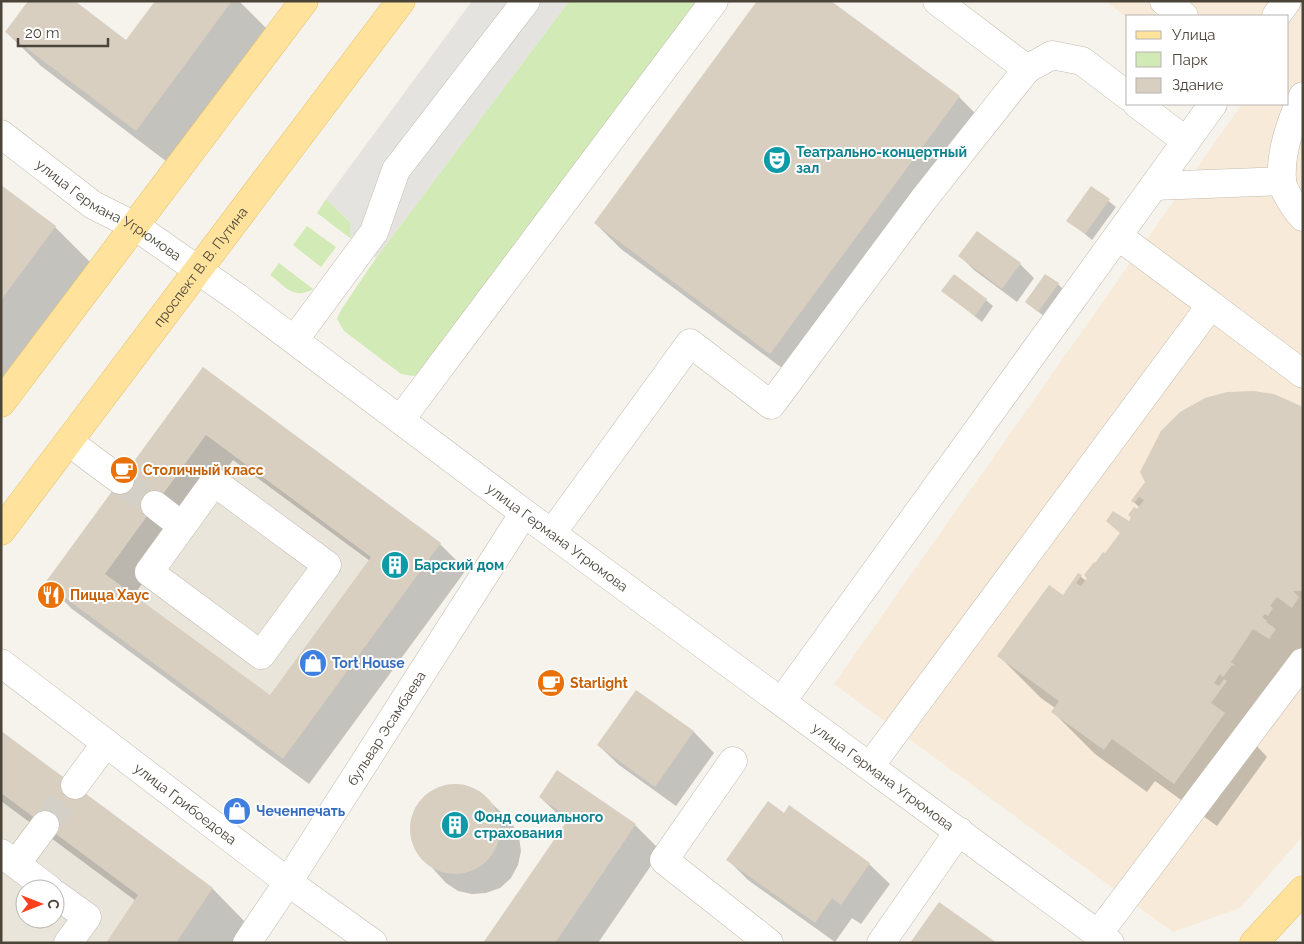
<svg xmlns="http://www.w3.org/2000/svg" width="1304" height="944" viewBox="0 0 1304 944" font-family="Raleway,sans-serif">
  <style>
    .residential { fill: #eae5da; fill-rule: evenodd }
    .commercial { fill: #f7ead8 }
    .green { fill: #d2eab5 }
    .parking { fill: #e5e3e0 }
    .shadow { fill: #0003; fill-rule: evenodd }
    .building { fill: #d8cfc1; fill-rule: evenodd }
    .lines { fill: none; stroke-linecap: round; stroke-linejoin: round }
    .minor-tunnel { stroke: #d4d0c8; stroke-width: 28; stroke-dasharray: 28 14; stroke-linecap: butt }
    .minor-casing { stroke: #c2bbae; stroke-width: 29 }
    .major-casing { stroke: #e6c16a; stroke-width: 29 }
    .minor { stroke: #fff; stroke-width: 28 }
    .major { stroke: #ffe39c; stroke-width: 28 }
    .labels { text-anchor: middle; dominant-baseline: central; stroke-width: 4; stroke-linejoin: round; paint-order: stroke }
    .culture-label { font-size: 14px; font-weight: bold; fill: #0d838f; stroke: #fff; text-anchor: start }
    .street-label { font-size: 14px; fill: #4b4439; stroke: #fff }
    .food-label { font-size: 14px; font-weight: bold; fill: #c56008; stroke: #fff; text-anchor: start }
    .shop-label { font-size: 14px; font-weight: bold; fill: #366cbe; stroke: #fff; text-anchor: start }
  </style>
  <rect width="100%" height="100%" fill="#f6f3ec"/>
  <path class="residential" d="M203,367L441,543L283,759L45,583Z
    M1,731L213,888L176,943H1ZM25,889H55V919H25Z"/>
  <path class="commercial" d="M1105,1H1303V836L1240,908L1173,932L834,684L1242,104H1288V16H1128V18Z"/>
  <path class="green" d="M569,1H699L423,372L413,376L401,374L344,331L337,319L341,310L376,258Z
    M326,199L350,222V238L317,213Z
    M307,226L336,247L321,267L293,245Z
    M279,263L313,289C293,300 286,287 270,275Z"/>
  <path class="parking" d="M472,1H569L376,258L350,238V222L326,199Z"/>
  <path class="shadow" d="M157,1H239L270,32L171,165L41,66L6,32L127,42Z
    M959,97L985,123L797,379L621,249L595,223Z
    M1,186L55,227L90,262L1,381Z
    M1092,188L1116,207L1092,240L1068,220Z
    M960,256L1020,264L1034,278L1017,302L974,270Z
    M1058,284L1065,291L1045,317L1026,302Z
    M943,291L986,300L993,306L982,322Z
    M204,369L440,544L466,570L309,784L72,609L46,583ZM233,460L370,561L270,697L133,596Z
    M1303,408V675L1255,744L1267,757L1217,826L1155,781L1147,792L1095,754L1053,712L1055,708L1041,698L999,656L1063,597L1079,575L1086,581L1140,508L1133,501L1146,482Z
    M637,692L694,732L714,753L676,806L619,765L598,745Z
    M1,732L213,889L247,924L235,943H108L136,901L1,801Z
    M452,785L467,786L480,792L512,823L519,837L521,851L518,865L511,878L500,888L486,893L472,894L458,891L446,883L416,850L411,836V821L416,807L426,796L438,788Z
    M540,797L635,825L661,851L598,943H484L567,823Z
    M784,814L869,864L890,884L861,924L852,918L835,942L748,880L728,860Z"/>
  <path class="building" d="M28,1H75L126,40L155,1H232L136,131L5,32Z
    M757,1H831L960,96L770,354L594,223Z
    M1,185L56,226L1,300Z
    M1091,186L1110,199L1085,234L1066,221Z
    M977,231L1021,263L1002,289L958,256Z
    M954,274L987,299L975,316L941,291Z
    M1045,274L1059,283L1038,312L1025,302Z
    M203,367L441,543L283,759L45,583ZM206,435L371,557L270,695L105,574Z
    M1254,391L1274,394L1303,407V591H1293L1299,597L1292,608L1277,597L1270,606L1273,608L1268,616L1265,614L1262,617L1267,621L1266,622L1276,629L1269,639L1253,629L1231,662L1235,665L1234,666L1232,665L1223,677L1220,674L1214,683L1219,686L1224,679L1227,681L1211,703L1225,713L1174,784L1112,739L1104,750L1051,712L1059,701L997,656L1049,585L1063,595L1078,573L1082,575L1076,583L1081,586L1087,578L1084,575L1094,562L1095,563L1103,552L1105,553L1120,533L1106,521L1113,511L1129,521L1131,517L1128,515L1134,507L1137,509L1144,500L1139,497L1134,503L1131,501L1145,482L1140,472L1161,431L1180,412L1205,398L1227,392Z
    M636,690L694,731L655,787L597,745Z
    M1,731L213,888L176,943H106L138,895L1,793Z
    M557,770L636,824L555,943H483L569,818L539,797Z
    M410 829a45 45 0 1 1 90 0a45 45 0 1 1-90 0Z
    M768,801L784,813L789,805L870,863L841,905L832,898L815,923L726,860Z
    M939,902L997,943H910Z"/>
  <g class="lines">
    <path class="minor-tunnel" d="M120,480L155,505
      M45,825L75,785"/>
    <defs>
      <g id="minor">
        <path d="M937,1L1027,69L1052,55L1082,61L1128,96"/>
        <path d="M1164,1L1184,16"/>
        <path d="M1276,16L1287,1"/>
        <path d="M1303,96C1291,120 1280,153 1282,180C1282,189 1296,210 1303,217"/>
        <path d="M1137,104L1186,141"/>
        <path id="s1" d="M1,134L93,205L135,226L238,298L524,513L1110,943"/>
        <path d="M1154,186L1282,181"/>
        <path d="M1118,236L1211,305"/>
        <path d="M295,339L374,232L396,170L526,1"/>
        <path d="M401,419L714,1"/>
        <path d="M69,442L120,480"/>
        <path d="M214,482L327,565L261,655L149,572Z"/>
        <path d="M155,505L182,526"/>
        <path d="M552,533L690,343L771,405L923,200L1027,69"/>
        <path id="s2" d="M1,663L288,882L373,943"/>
        <path d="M782,701L1213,104"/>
        <path d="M733,761L664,860L769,943"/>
        <path d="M870,766L1211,305L1303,374"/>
        <path d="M75,785L106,743"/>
        <path d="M1,853L49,889"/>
        <path d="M16,864L45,825"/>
        <path d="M55,894L87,917L68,943"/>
        <path d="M1098,934L1303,662"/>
        <path id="s3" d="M247,943L288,882L524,513"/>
        <path d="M881,943L959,831"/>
      </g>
      <g id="major">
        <path d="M1,403L304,1"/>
        <path id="s4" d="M1,531L401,1"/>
        <path d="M1254,943L1303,890"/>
      </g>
    </defs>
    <use href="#minor" class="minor-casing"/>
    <use href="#major" class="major-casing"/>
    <use href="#minor" class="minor"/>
    <use href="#major" class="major"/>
  </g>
  <defs>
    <symbol id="theatre-disc" viewBox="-11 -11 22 22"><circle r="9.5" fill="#0f9aa8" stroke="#fff"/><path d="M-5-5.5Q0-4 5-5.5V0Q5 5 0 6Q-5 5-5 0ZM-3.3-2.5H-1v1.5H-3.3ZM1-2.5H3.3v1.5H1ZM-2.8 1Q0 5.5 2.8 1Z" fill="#fff"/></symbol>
    <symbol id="cafe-disc" viewBox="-11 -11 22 22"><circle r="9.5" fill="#e8710a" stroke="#fff"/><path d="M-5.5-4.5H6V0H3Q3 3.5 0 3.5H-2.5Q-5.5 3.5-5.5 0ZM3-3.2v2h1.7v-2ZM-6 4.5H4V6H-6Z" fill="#fff"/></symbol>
    <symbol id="building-disc" viewBox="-11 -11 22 22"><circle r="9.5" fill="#0f9aa8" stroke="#fff"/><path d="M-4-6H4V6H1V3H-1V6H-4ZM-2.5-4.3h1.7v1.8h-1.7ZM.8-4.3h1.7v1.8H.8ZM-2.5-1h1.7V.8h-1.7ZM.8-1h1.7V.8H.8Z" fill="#fff"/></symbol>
    <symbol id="restaurant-disc" viewBox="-11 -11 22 22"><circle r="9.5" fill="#e8710a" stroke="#fff"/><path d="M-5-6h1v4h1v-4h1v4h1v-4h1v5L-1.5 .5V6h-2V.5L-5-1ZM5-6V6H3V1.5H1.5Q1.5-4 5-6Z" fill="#fff"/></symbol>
    <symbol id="shop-disc" viewBox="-11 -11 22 22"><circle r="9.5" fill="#3f7fe0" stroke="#fff"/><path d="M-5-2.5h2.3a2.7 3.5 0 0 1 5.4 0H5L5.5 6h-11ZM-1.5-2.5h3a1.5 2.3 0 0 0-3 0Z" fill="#fff"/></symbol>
  </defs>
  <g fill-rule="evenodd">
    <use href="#theatre-disc" x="761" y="144" width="32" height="32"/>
    <use href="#cafe-disc" x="108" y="454" width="32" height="32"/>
    <use href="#building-disc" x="379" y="549" width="32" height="32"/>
    <use href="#restaurant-disc" x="35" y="579" width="32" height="32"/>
    <use href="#shop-disc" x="297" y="647" width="32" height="32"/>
    <use href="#cafe-disc" x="535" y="667" width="32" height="32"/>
    <use href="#shop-disc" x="221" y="795" width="32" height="32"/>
    <use href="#building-disc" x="439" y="809" width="32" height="32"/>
  </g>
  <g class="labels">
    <g class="culture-label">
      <text x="796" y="152">Театрально-концертный<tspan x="796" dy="16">зал</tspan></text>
      <text x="414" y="565">Барский дом</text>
      <text x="474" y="817">Фонд социального<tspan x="474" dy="16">страхования</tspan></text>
    </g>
    <g class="street-label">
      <text stroke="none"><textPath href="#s1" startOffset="132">улица Германа Угрюмова</textPath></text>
      <text stroke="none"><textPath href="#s4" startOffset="331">проспект В. В. Путина</textPath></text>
      <text stroke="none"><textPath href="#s1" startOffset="688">улица Германа Угрюмова</textPath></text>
      <text stroke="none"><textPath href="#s3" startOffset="256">бульвар Эсамбаева</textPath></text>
      <text stroke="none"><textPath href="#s1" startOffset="1092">улица Германа Угрюмова</textPath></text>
      <text stroke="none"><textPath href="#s2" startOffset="232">улица Грибоедова</textPath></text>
    </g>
    <g class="food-label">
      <text x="143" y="470">Столичный класс</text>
      <text x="70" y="595">Пицца Хаус</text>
      <text x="570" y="683">Starlight</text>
    </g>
    <g class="shop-label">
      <text x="332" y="663">Tort House</text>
      <text x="256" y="811">Чеченпечать</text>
    </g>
  </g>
  <rect width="1304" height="944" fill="none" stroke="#4b4439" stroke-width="5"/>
  <rect x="1126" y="15" width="162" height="90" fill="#ffffff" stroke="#b7b4b0"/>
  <rect x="1136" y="31" width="25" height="8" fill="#ffe39c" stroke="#b7b4b0"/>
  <text x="1172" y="40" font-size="15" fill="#4b4439">Улица</text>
  <rect x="1136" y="52" width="25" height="15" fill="#d2eab5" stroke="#b7b4b0"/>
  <text x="1172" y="65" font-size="15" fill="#4b4439">Парк</text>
  <rect x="1136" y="78" width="25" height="15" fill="#d8cfc1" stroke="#b7b4b0"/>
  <text x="1172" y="90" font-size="15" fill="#4b4439">Здание</text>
  <g transform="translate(40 904) rotate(90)"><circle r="24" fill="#ffffff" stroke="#b7b4b0"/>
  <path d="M0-4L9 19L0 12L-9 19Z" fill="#fc3f1d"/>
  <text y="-8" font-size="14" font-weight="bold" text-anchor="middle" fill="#4b4439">С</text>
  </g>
  <path d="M18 38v8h90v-8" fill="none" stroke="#4b4439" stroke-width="2.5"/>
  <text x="25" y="38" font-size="15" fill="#4b4439" stroke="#ffffff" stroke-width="4" paint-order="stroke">20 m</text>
</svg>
